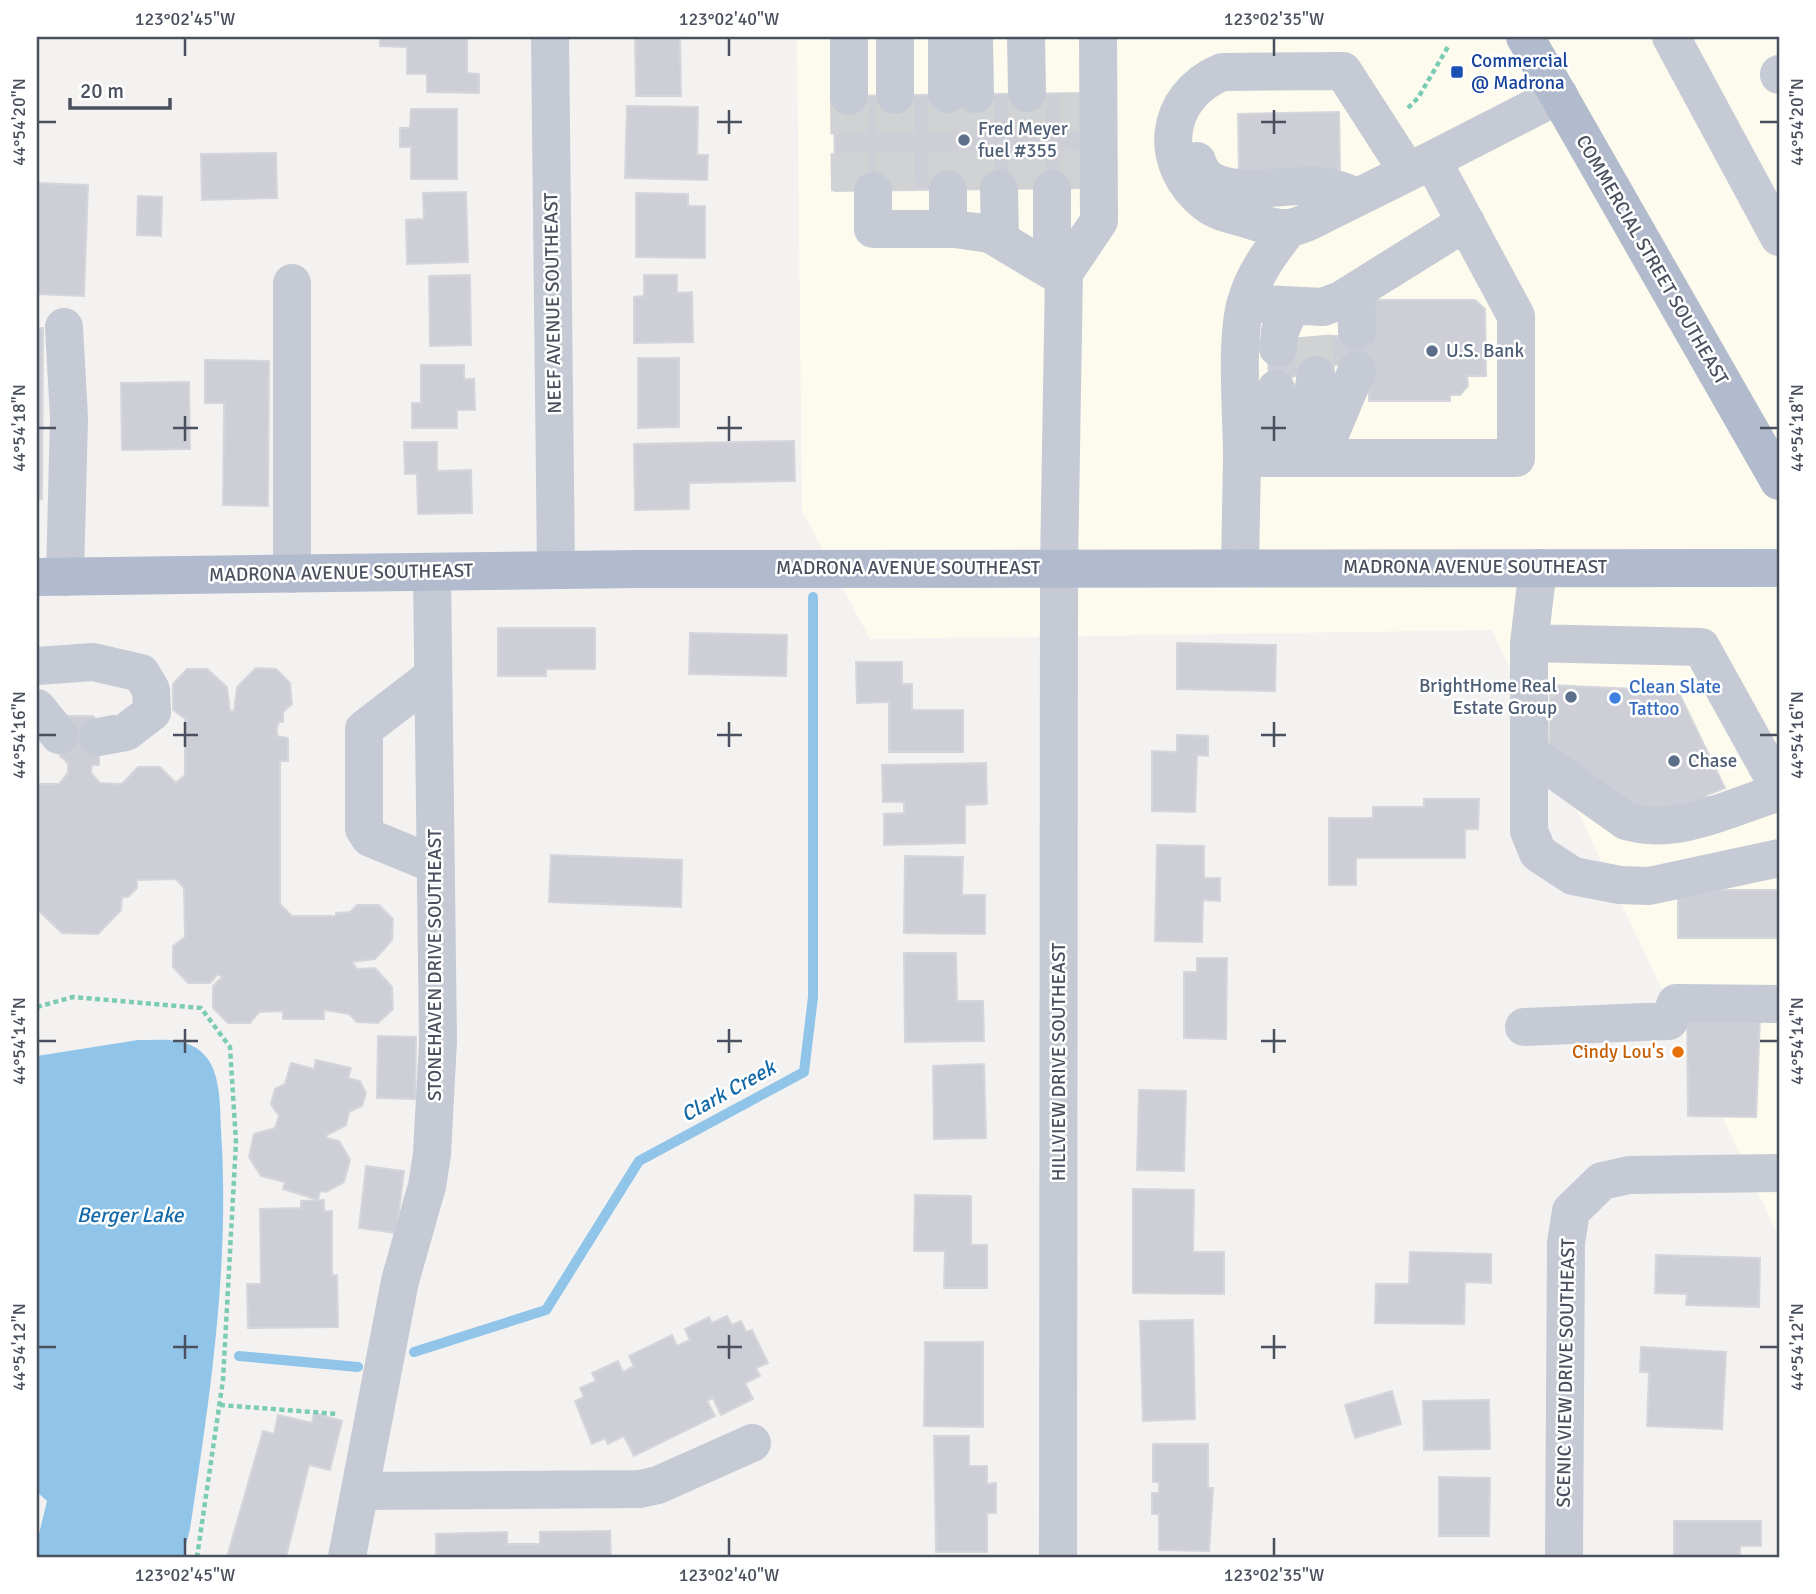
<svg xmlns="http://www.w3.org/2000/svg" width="1816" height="1594" viewBox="0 0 1816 1594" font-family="Signika,sans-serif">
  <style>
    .commercial { fill: #fcfbed }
    .water { fill: #91c4e9 }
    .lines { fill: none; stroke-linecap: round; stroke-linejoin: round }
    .stream { stroke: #91c4e9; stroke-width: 10 }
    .building { fill: #cecfd6; stroke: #d5d6dc; stroke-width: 2 }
    .minor-tunnel { stroke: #d1d2d4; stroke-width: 38; stroke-dasharray: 38 19; stroke-linecap: butt }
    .path { stroke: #7bcbb5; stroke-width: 4.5; stroke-dasharray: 5 3.5; stroke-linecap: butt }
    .minor { stroke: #c6cad5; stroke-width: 38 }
    .major { stroke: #b2bace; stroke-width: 38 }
    .ticks { fill: none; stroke: #4a505e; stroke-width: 2.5 }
    .transit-dot { fill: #1a4fb4; stroke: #fff; stroke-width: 2.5 }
    .service-dot { fill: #5c6f8a; stroke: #fff; stroke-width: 2.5 }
    .shop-dot { fill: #3f7fe0; stroke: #fff; stroke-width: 2.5 }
    .food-dot { fill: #e8710a; stroke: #fff; stroke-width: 2.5 }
    .labels { text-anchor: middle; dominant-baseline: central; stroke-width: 5; stroke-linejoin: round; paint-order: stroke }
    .transit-label { font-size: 19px; fill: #164399; stroke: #fff; text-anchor: start }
    .service-label { font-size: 19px; fill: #4e5e75; stroke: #fff; text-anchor: start }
    .street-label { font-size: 19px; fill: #4a505e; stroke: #fff }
    .shop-label { font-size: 19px; fill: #366cbe; stroke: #fff; text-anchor: start }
    .food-label { font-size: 19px; fill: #c56008; stroke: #fff; text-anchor: end }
    .water-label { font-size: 21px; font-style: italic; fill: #1269a9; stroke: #fff }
    .neatline { fill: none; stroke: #4a505e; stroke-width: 2.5 }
    .ticks-label { font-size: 18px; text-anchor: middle; fill: #4a505e }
  </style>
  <rect width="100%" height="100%" fill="#f3f2f1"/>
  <path class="commercial" d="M797,37H1779V1237L1492,630L870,639L802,511Z"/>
  <path class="water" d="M138,1040C163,1040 190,1036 207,1058C221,1076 220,1109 221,1130C230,1267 210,1395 190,1529L183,1557H37V1542L47,1501L37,1492V1056Z"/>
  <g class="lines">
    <path class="stream" d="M414,1352L546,1310L639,1161L804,1072L813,997V597
      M239,1356L358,1367"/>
  </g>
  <path class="building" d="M380,37H467V73L479,74V93L427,92V74H407V47L380,46Z
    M635,37H680L681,96H636Z
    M1087,93L1088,188L835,191L834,96Z
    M627,106L698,107L697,155H708L707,180L625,178Z
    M411,109H457V179H411V147H400V128H410Z
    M1339,112L1340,170L1239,172L1238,114Z
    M276,153L277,198L202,200L201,154Z
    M37,183L88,185L84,296L37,294Z
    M466,192L468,262L407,264L406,220L424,219L423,193Z
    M636,193L688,194V206H705V258L636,257Z
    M138,196L162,197L161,236L137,235Z
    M470,275L471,345L430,346L429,276Z
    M644,275H677V293L692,292L693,342L634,343V297L644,296Z
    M1369,300H1475L1485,309L1486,376H1467L1468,386L1460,395H1450V401H1369V365H1323L1269,386L1268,357L1323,336H1369Z
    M37,328H43L42,499H37Z
    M638,358H679V427L638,428Z
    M205,360L269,361L268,506L223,505L224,403H205Z
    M421,365H464V379H474L475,410H457V428H412V403H421Z
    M189,382L190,449L122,450L121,383Z
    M794,441L795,481L689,483V509L635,510L634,444Z
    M404,442H437V471L471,470L472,513L418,514L417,474H405Z
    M498,628H595V669H546V676H498Z
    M690,633L787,635L786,676L689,674Z
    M1177,643L1276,645L1275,691L1177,689Z
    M856,662H902V684H912V710H963V752H889V702L857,703Z
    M256,668L276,669L290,683L292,704L283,712V722H279L277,728V736L288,738V761H280V904L292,916H336V913L350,912L357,905H379L393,919L392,940L375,959L352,962L357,969L375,968L392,987L393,1009L378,1023L357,1022L349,1014L324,1010V1019H283V1011L259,1012L250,1023H228L213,1008V986L222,977L218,974L210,983H188L173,967V946L185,937L184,888L176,879L137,880V888L128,897H122L121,910L98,934L62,933L38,910L37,784H59L68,773V763L60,756V723L66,716H93L99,723V765H92L91,773L100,783L122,784L138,767H160L176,783L185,775V720H187L173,710V684L187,669H207L227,687L230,711H234L237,687Z
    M1550,685L1678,691L1725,788L1707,795L1714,813L1638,817L1549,750Z
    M1177,735L1208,736V756L1197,755L1195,812L1152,811V751L1177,752Z
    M986,763L987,804L965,805V843L884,845V814L904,813V802H883L882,765Z
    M1424,799H1479L1478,829H1465V858H1356V885H1329V818H1373V807H1424Z
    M1157,845L1204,846V878H1220V901L1203,900L1202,942L1155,941Z
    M551,855L682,860L681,907L549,902Z
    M905,856L963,857L962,895H985V934L904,933Z
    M1678,890H1779V938H1678Z
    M904,953H956L957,1001H983L984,1041L905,1042Z
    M1197,958H1227L1226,1039L1184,1038V972H1197Z
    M1687,1018H1760L1756,1117L1688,1116Z
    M378,1036L416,1037L415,1099L377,1098Z
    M316,1060L351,1068L348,1078L360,1081L366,1093L362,1106L349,1112L346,1125L327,1135L326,1138L339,1141L350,1160L344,1182L326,1192L320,1191L318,1200L283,1189L285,1182L261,1176L249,1157L254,1134L275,1128L279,1116L271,1104L275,1089L285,1084L291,1063L314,1069Z
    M984,1064L986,1138L934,1139L933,1066Z
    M1139,1090L1186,1091L1184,1171L1137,1170Z
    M366,1166L404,1171L396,1233L359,1228Z
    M1133,1189L1194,1190L1193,1252H1224V1294L1133,1293Z
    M915,1195L971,1196V1245H987V1288H944L945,1251H914Z
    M324,1200V1211H332V1275H337L338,1327L248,1328L247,1284H261L260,1209L301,1208V1201Z
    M1410,1252L1491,1254V1283L1465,1282L1464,1324L1375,1323L1376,1284H1409Z
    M1656,1255L1760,1258L1759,1307L1686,1305L1687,1294L1655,1293Z
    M727,1316L732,1325L741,1321L746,1332L752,1330L768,1363L756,1368L760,1376L745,1383L753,1399L721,1415L713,1398L707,1401L715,1416L634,1456L624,1436L608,1444L605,1438L592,1444L575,1401L584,1397L580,1388L596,1381L592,1373L618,1361L623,1372L634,1366L629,1356L672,1335L677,1346L690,1340L685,1329L709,1317L712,1323Z
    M1193,1320L1195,1419L1143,1421L1140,1321Z
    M925,1342H983V1427L924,1426Z
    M1641,1347L1726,1352L1722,1429L1647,1426L1649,1372H1640Z
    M1392,1391L1401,1424L1355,1438L1345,1405Z
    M1489,1400L1490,1449L1424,1450L1423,1401Z
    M314,1413L342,1421L330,1470L309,1465L286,1557H227L263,1431L274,1434L278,1415L312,1423Z
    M934,1436H969V1466H987V1484L996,1483V1513H987V1552H936Z
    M1153,1444H1208V1488H1213L1209,1551L1159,1550V1514H1152V1493H1159V1482H1153Z
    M1439,1477L1490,1478L1489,1536H1439Z
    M1674,1521H1761V1546H1740V1557H1674Z
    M610,1531L611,1557H436V1534L507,1532V1544H540V1532Z"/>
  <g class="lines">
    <path class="minor-tunnel" d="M1027,93V189
      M1078,93L1079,188
      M947,94L948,190
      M975,94L976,190
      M895,95L896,191
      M849,96L850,191
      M1313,336L1316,375"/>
    <path class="path" d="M1408,108L1418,98L1449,45
      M37,1007L73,997L201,1008L230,1047L236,1142L223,1380L197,1557
      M220,1405L338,1414"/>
    <path class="minor" d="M550,37L556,569
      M849,37V96
      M947,37V94
      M974,37L975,94
      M1026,37L1027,93
      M1671,37L1779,237
      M1779,74V75
      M895,95V37
      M1432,160L1559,95
      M1197,161C1207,205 1288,182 1321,186C1334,187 1347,193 1358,197
      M999,189L1000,239
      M1052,189V247L1064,273L1059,567L1058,1557
      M948,190V229
      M873,191V229H955L990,234L1052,271L1064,273
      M1289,228C1271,251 1254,274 1246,302C1235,339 1242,417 1242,458H1516V316L1432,160C1399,177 1366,193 1332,210C1319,216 1302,227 1288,228C1274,229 1259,223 1247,219C1234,215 1217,212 1207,204C1157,165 1163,97 1222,72L1343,71L1408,172
      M1064,273L1099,221L1098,37
      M292,283V574
      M1356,291L1357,331
      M1246,303L1323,307L1341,300L1466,222
      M64,327L69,418L65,577
      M1278,348L1280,331L1291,306
      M1271,458L1276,389
      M1301,458L1316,375
      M1320,458L1357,370
      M1240,567L1242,458
      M1538,568L1529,643V831L1538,853L1573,876L1620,885L1649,886L1779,858
      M1529,643L1701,647L1779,788
      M37,666L93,662L141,673L151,690L152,712L126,732L98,737
      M433,676L364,729V829L370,838L436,865
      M37,708L59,735
      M1529,752L1626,821C1675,837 1732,807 1779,792
      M1524,1027L1669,1021L1676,1003L1779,1004
      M361,1491L640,1489L658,1485L752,1443
      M347,1557L400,1281L427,1186L432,1154L438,1041L432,573
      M1564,1557L1566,1243L1571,1211L1602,1181L1629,1175L1779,1173"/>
    <path class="major" d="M1525,37L1779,481
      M37,577L636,569L1779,568"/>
  </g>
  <path class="ticks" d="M185,38V56M729,38V56M1274,38V56M729,110V134M1274,110V134M38,122H56M717,122H742M1261,122H1286M1760,122H1778M185,416V441M729,416V441M1274,416V441M38,428H56M173,428H198M717,428H742M1261,428H1286M1760,428H1778M185,722V747M729,722V747M1274,722V747M38,735H56M173,735H198M717,735H742M1261,735H1286M1760,735H1778M185,1029V1053M729,1029V1053M1274,1029V1053M38,1041H56M173,1041H198M717,1041H742M1261,1041H1286M1760,1041H1778M185,1335V1359M729,1335V1359M1274,1335V1359M38,1347H56M173,1347H198M717,1347H742M1261,1347H1286M1760,1347H1778M185,1538V1556M729,1538V1556M1274,1538V1556"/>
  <rect class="transit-dot" x="1450" y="65" width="14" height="14" rx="3.5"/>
  <g class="service-dot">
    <circle cx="964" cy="140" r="7"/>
    <circle cx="1432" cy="351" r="7"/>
    <circle cx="1571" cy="697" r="7"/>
    <circle cx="1674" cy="761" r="7"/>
  </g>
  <circle class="shop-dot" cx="1615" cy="698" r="7"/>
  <circle class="food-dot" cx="1678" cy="1052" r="7"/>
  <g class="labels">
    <g class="transit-label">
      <text x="1471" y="61">Commercial<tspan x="1471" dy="22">@ Madrona</tspan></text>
    </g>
    <g class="service-label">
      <text x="978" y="129">Fred Meyer<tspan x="978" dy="22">fuel #355</tspan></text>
      <text x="1446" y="351">U.S. Bank</text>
      <text x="1557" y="686" text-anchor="end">BrightHome Real<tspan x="1557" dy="22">Estate Group</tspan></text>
      <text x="1688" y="761">Chase</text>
    </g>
    <g class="street-label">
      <text transform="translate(1652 260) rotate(60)">COMMERCIAL STREET SOUTHEAST</text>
      <text transform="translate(553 303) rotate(-91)">NEEF AVENUE SOUTHEAST</text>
      <text x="1475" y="567">MADRONA AVENUE SOUTHEAST</text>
      <text x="908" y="568">MADRONA AVENUE SOUTHEAST</text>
      <text transform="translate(341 573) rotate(-1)">MADRONA AVENUE SOUTHEAST</text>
      <text transform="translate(435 965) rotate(-90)">STONEHAVEN DRIVE SOUTHEAST</text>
      <text transform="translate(1059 1062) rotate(-90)">HILLVIEW DRIVE SOUTHEAST</text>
      <text transform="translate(1566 1373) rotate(-89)">SCENIC VIEW DRIVE SOUTHEAST</text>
    </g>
    <g class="shop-label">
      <text x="1629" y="687">Clean Slate<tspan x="1629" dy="22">Tattoo</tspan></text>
    </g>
    <g class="food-label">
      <text x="1664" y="1052">Cindy Lou's</text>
    </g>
    <g class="water-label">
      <text transform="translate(728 1091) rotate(-29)">Clark Creek</text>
      <text x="130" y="1215">Berger Lake</text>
    </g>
  </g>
  <rect width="1816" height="1594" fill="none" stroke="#ffffff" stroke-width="77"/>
  <path d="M70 98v10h100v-10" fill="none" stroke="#4a505e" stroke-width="3.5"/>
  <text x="80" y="98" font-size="21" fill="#4a505e" stroke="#ffffff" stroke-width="5" paint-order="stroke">20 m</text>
  <rect x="38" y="38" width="1740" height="1518" class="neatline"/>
  <g class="ticks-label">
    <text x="185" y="25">123°02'45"W</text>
    <text x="729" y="25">123°02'40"W</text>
    <text x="1274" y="25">123°02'35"W</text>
    <text transform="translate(19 122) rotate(-90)" y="6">44°54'20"N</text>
    <text transform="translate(1797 122) rotate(-90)" y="6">44°54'20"N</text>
    <text transform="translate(19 428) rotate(-90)" y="6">44°54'18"N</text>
    <text transform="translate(1797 428) rotate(-90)" y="6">44°54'18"N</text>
    <text transform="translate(19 735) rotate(-90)" y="6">44°54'16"N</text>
    <text transform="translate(1797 735) rotate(-90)" y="6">44°54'16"N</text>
    <text transform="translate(19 1041) rotate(-90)" y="6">44°54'14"N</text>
    <text transform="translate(1797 1041) rotate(-90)" y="6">44°54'14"N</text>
    <text transform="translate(19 1347) rotate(-90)" y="6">44°54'12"N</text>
    <text transform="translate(1797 1347) rotate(-90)" y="6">44°54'12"N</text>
    <text x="185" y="1581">123°02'45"W</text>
    <text x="729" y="1581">123°02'40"W</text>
    <text x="1274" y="1581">123°02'35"W</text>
  </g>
</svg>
